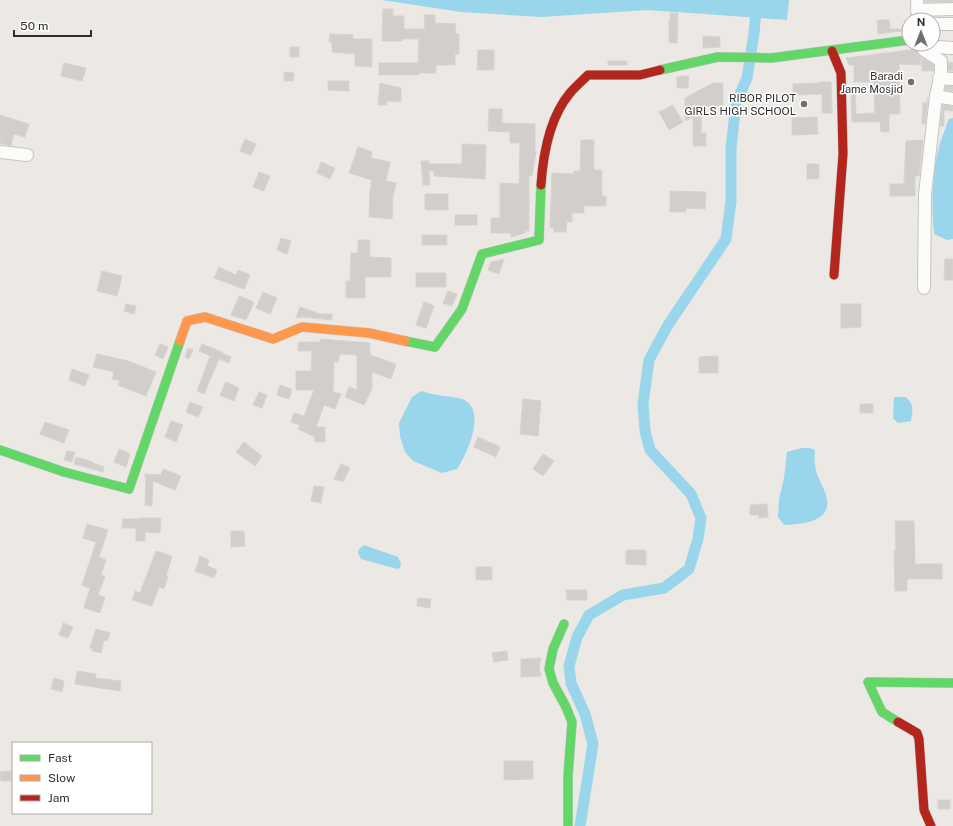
<svg xmlns="http://www.w3.org/2000/svg" width="953" height="826" viewBox="0 0 953 826" font-family="'Public Sans',sans-serif">
  <style>
    .water { fill: #99d6ec }
    .lines { fill: none; stroke-linecap: round; stroke-linejoin: round }
    .canal { stroke: #99d6ec; stroke-width: 11 }
    .building { fill: #d1cecb; stroke: #d7d4d0 }
    .street-casing { stroke: #c5c4c5; stroke-width: 14 }
    .fast-casing { stroke: #c5c4c5; stroke-width: 10 }
    .slow-casing { stroke: #c5c4c5; stroke-width: 10 }
    .jam-casing { stroke: #c5c4c5; stroke-width: 10 }
    .street { stroke: #fcfcfb; stroke-width: 12 }
    .fast { stroke: #63d668; stroke-width: 9 }
    .slow { stroke: #ff974d; stroke-width: 9 }
    .jam { stroke: #b3261e; stroke-width: 9 }
    .poi-dot { fill: #706f6e; stroke: #fff; stroke-width: 1.5 }
    .labels { text-anchor: middle; dominant-baseline: central; stroke-width: 3; stroke-linejoin: round; paint-order: stroke }
    .poi-label { font-size: 11px; fill: #2e2e2e; stroke: #fff; text-anchor: end }
  </style>
  <rect width="100%" height="100%" fill="#ece8e4"/>
  <path class="water" d="M382,0H789L787,20L648,10L541,17L461,12Z
    M953,118V239L947,240L934,234C931,206 932,174 939,147C941,138 945,131 947,123L949,119Z
    M421,391C428,393 436,395 443,396C449,397 456,397 462,399C488,409 467,454 457,469L442,473L413,461L405,452L400,436L399,423L412,397Z
    M894,397H906C914,405 913,410 911,421L898,423L893,418Z
    M802,448H810L815,450C815,455 814,460 815,465C816,476 823,485 826,495C834,522 803,524 784,525L778,517L779,499L784,478L787,452Z
    M364,545L398,557L401,564L400,568L397,569L361,559L358,553L359,549Z"/>
  <g class="lines">
    <path class="canal" d="M580,826L593,744L585,714L571,683L569,666L577,637L589,615L623,595L664,588L689,569L698,539L701,518L691,494L650,450L645,431L643,404L649,360L668,325L726,239L731,201V148L736,103L747,78L754,33L757,0"/>
  </g>
  <path class="building" d="M925,0H953V2H925Z
    M383,9H393V16H404V29H425L424,15H435V23L456,24L455,34H459V54H455V65H436V73H419V75H379V63H418L419,39H402V41H382Z
    M670,13H678L677,43H669V20H670Z
    M877,20H889L890,29H909V30L878,34Z
    M330,34L353,35V39H372V67L355,66V54L332,52V42H329Z
    M703,36L720,37V47L703,48Z
    M290,47H299V57H290Z
    M915,48L921,57V65L899,64L900,114H889V132H881L880,122H852L851,90H855L856,114L875,113L874,82H854V65H849L846,58L910,50Z
    M478,50H494V70H477Z
    M922,58L934,65V71H922Z
    M608,61H627V65H608Z
    M948,62L953,63V71H948Z
    M64,63L86,68L82,81L61,76Z
    M284,72L294,73L293,81H284Z
    M682,76H689L688,88H677V77Z
    M328,81H349V91L328,90Z
    M819,82H831L832,113H822V94L793,95V84L819,83Z
    M380,83L401,88V102L387,101V105H378Z
    M713,83H723V106H702L701,133H706V146H693V117L685,121V98Z
    M946,86H953V91L945,90Z
    M927,98H928L925,124H922L923,103H927Z
    M673,105L683,122L669,130L659,112Z
    M943,105L953,106V111L944,110V126H940Z
    M489,109H502V123L535,124V152H536L532,176H529V231H525V233L511,237V233H491V218H500V183L519,184L520,143H510V132L488,131Z
    M0,115L29,124L25,137L14,134L11,146L0,143Z
    M817,117L818,134L792,135V118Z
    M245,139L256,144L251,155L240,151Z
    M581,140H594V170H602V196H606V206H584V213H572V222H567L566,232H554V228H550L552,173L574,174V171H580Z
    M923,140L919,176H915V196H890V184H904L906,141Z
    M462,144L486,145L485,179L434,176V171H429L430,185H423L421,161H429V164H462Z
    M358,147L372,152L371,158L390,162L386,181L396,183L392,201H393L392,219L369,217L370,192L372,180L349,173Z
    M321,162L335,168L330,179L317,173Z
    M807,164H819V179H807Z
    M259,172L270,176L264,191L253,187Z
    M670,191L706,192L705,209L686,208V212H670Z
    M425,194H448V210H425Z
    M455,215H477V225H455Z
    M422,235H447V245H422Z
    M281,238L291,241L287,254L277,250Z
    M358,240H370V257L391,258V277H365V298H346V281H350L351,253H358Z
    M504,259L499,274L488,270L491,262Z
    M945,259H953V280H944Z
    M219,267L236,275L238,270L250,275L244,289L214,278Z
    M102,271L122,276L117,296L97,291Z
    M416,273H446V287H416Z
    M448,291L457,294L452,306L443,303Z
    M263,292L277,298L270,314L256,308Z
    M239,296L254,302L246,320L231,315Z
    M424,302L434,306L426,328L416,325Z
    M126,304L136,306L134,314L124,311Z
    M841,304H861V327L841,328Z
    M300,307L320,314H332V320L303,317L296,318Z
    M320,339L370,343V355L396,364L391,379L372,372V388L364,405L345,397L349,387L357,390V355L340,354L338,362L334,361L333,392L341,394L335,409L324,405L316,427H325V442H315V437L298,429L300,425L291,422L294,413L304,416L314,390H296V371H311L312,351H298V342H320Z
    M160,344L168,347L163,359L155,355Z
    M202,344L222,352V353L231,357L229,363L219,359L204,394L197,391L210,356L199,351Z
    M188,348L193,350L189,359L185,357Z
    M97,354L128,361L156,372L146,396L118,385L120,381L112,379L114,372L93,367Z
    M718,356V373H699V357Z
    M72,369L89,375L85,386L69,380Z
    M226,382L239,388L234,401L220,395Z
    M280,385L292,389L289,399L277,395Z
    M259,392L267,395L262,408L253,405Z
    M523,399L541,401L538,436L520,434Z
    M190,402L203,407L198,417L186,412Z
    M860,404H873V413H860Z
    M171,421L183,425L176,442L165,437Z
    M45,422L69,430L64,443L40,434Z
    M478,437L500,447L496,457L474,447Z
    M244,442L262,456L255,466L236,452Z
    M119,449L130,454L126,467L114,462Z
    M67,451L75,452L72,462L64,460Z
    M543,454L554,461L543,476L533,469Z
    M76,457L93,462V463L104,467L103,472L74,464Z
    M341,464L350,468L343,482L334,479Z
    M163,469L181,476L175,490L153,481L152,506L145,505L146,477H144L145,474L161,475Z
    M314,486L324,487L321,503L311,501Z
    M767,504L768,517L759,518V515H750V505Z
    M139,518H161L160,533L145,532V541H136V528H122L123,519H139Z
    M895,521H914L915,564H942V579H907V591H895L894,550H896Z
    M87,524L108,530L99,557L106,560L101,575L105,576L98,595L105,597L100,613L84,608L90,588L82,585L96,542L83,538Z
    M231,531H244L245,546L231,547Z
    M626,550H646V565L626,564Z
    M156,551L172,556L166,576L168,577L164,589L159,587L152,606L132,600L135,591L140,593Z
    M200,556L209,560L207,566L217,570L214,578L195,571Z
    M476,567H492V580H476Z
    M566,590H587V600H567Z
    M418,598L431,599L430,608L417,606Z
    M63,623L73,627L68,638L59,635Z
    M96,629L110,633L107,641L104,640L101,653L92,651L93,649L90,648Z
    M507,651L508,660L494,662L492,653Z
    M541,658L539,667L541,676L521,677V659Z
    M77,671L96,674L95,678L121,681L120,691L75,684Z
    M54,678L64,681L62,692L51,689Z
    M504,761H533V779L504,780Z
    M11,771L12,781H1L0,772Z
    M938,800H950V809H938Z"/>
  <g class="lines">
    <defs>
      <path id="street" d="M917,0L918,20
        M917,10L953,9
        M933,24H953
        M921,44L924,50L941,61V73L936,96L953,99
        M922,46L953,48
        M939,78L953,79
        M0,152L27,155
        M924,288L925,194L936,96"/>
      <path id="fast" d="M660,70L718,57L771,58L909,40
        M405,341L435,347L462,309L482,254L539,240L541,185
        M0,450L64,472L129,489L180,341
        M564,624L553,649L549,669L553,683L566,707L572,722L568,776V826
        M898,722L882,712L868,682L953,683"/>
      <path id="slow" d="M180,341L187,321L205,317L273,339L302,327L369,333L405,341"/>
      <path id="jam" d="M832,51L841,73L843,154L834,275
        M541,185C543,155 550,117 570,93C576,86 582,81 588,75H640L660,70
        M898,722L917,733L919,739L924,810L931,826"/>
    </defs>
    <use href="#street" class="street-casing"/>
    <use href="#fast" class="fast-casing"/>
    <use href="#slow" class="slow-casing"/>
    <use href="#jam" class="jam-casing"/>
    <use href="#street" class="street"/>
    <use href="#fast" class="fast"/>
    <use href="#slow" class="slow"/>
    <use href="#jam" class="jam"/>
  </g>
  <g class="poi-dot">
    <circle cx="911" cy="82" r="4"/>
    <circle cx="804" cy="104" r="4"/>
  </g>
  <g class="labels">
    <g class="poi-label">
      <text x="903" y="76">Baradi<tspan x="903" dy="13">Jame Mosjid</tspan></text>
      <text x="796" y="98">RIBOR PILOT<tspan x="796" dy="13">GIRLS HIGH SCHOOL</tspan></text>
    </g>
  </g>
  <rect x="12" y="742" width="140" height="72" fill="#ffffff" stroke="#ababab"/>
  <rect x="20" y="755" width="20" height="6" fill="#63d668" stroke="#ababab"/>
  <text x="48" y="762" font-size="12" fill="#2e2e2e">Fast</text>
  <rect x="20" y="775" width="20" height="6" fill="#ff974d" stroke="#ababab"/>
  <text x="48" y="782" font-size="12" fill="#2e2e2e">Slow</text>
  <rect x="20" y="795" width="20" height="6" fill="#b3261e" stroke="#ababab"/>
  <text x="48" y="802" font-size="12" fill="#2e2e2e">Jam</text>
  <g transform="translate(921 32)"><circle r="19" fill="#ffffff" stroke="#ababab"/>
  <path d="M0-3L7 15L0 10L-7 15Z" fill="#706f6e"/>
  <text y="-6" font-size="11" font-weight="bold" text-anchor="middle" fill="#2e2e2e">N</text>
  </g>
  <path d="M14 30v6h77v-6" fill="none" stroke="#2e2e2e" stroke-width="2"/>
  <text x="20" y="30" font-size="12" fill="#2e2e2e" stroke="#ffffff" stroke-width="3" paint-order="stroke">50 m</text>
</svg>
